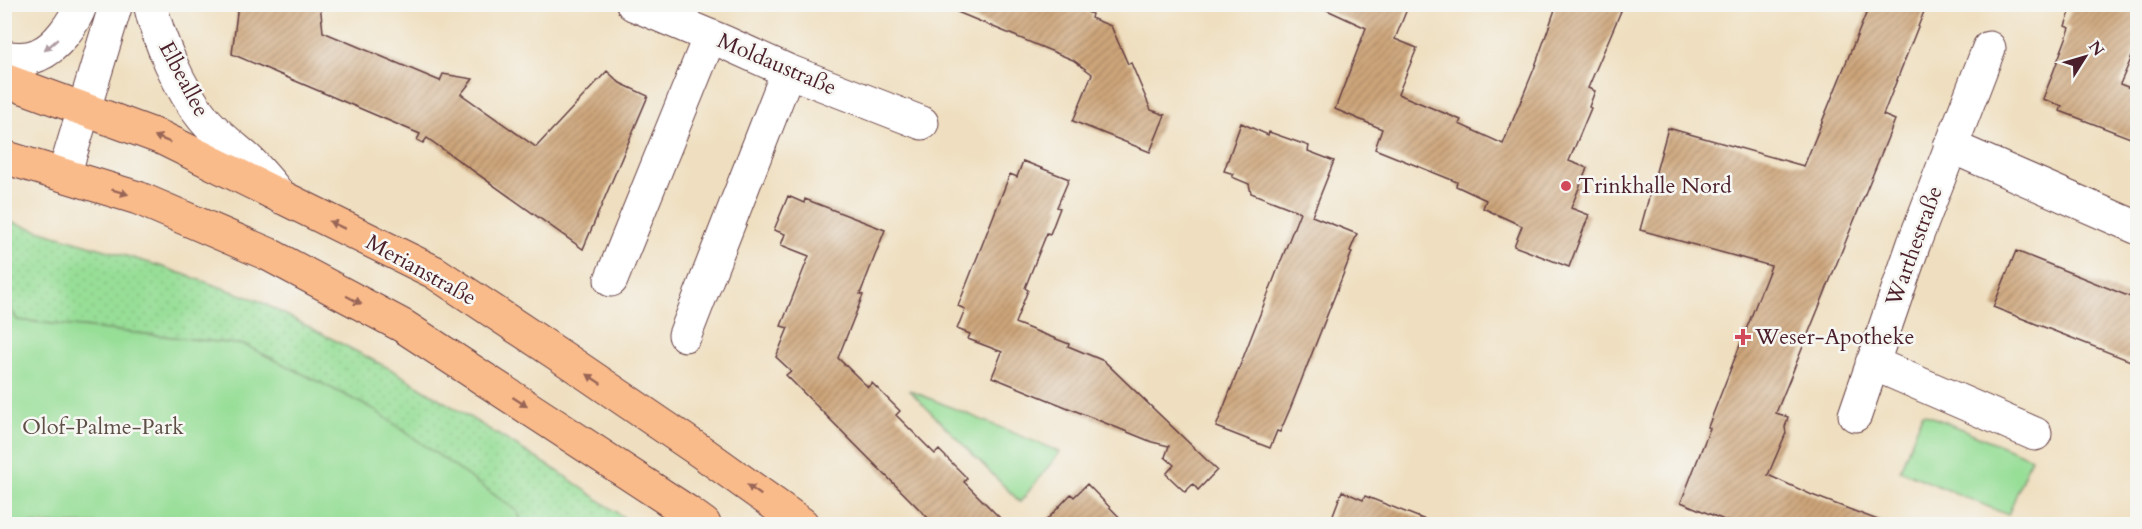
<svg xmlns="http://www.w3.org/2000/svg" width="2142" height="529" viewBox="0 0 2142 529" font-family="Cardo,serif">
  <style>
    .grass { fill: url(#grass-dots); stroke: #707e61; stroke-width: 1.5 }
    .green { fill: #97de97; stroke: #707e61; stroke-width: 1.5 }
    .building { fill: url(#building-hatch) }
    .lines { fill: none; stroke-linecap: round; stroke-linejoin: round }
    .minor-casing { stroke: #633c41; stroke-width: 35 }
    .major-casing { stroke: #633c41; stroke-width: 35 }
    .minor { stroke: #fff; stroke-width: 33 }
    .major { stroke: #fabb8b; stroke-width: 33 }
    .oneway { fill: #ae9aa0 }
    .oneway2 { fill: #996556 }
    .poi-dot { fill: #d1495b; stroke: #f6f6f2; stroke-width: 2 }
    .labels { text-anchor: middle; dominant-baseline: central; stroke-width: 5; stroke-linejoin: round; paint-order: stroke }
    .street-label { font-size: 22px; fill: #4a1f2b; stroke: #f6f6f2 }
    .poi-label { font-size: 22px; fill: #4a1f2b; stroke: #f6f6f2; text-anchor: start }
    .park-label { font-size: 22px; fill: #5d4f46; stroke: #f6f6f2 }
  </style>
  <defs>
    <pattern id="grass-dots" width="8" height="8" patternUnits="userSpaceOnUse" patternTransform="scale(1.5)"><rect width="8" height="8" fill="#97de97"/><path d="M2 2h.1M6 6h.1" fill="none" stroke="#84be82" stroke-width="1.8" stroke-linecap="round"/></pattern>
    <pattern id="building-hatch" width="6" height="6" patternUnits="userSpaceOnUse" patternTransform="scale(1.5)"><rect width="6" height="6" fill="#cda57a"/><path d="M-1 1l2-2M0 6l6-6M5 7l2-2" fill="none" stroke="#a88664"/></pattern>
  </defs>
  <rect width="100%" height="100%" fill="#f6f6f2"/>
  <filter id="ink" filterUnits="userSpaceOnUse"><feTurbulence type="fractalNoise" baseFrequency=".0167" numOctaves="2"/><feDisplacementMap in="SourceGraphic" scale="12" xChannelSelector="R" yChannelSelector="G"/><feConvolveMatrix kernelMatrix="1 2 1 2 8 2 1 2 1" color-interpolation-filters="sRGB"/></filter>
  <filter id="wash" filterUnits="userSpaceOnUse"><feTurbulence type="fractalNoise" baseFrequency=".008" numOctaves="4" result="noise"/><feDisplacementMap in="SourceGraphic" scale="24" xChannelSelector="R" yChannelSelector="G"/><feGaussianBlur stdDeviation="1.35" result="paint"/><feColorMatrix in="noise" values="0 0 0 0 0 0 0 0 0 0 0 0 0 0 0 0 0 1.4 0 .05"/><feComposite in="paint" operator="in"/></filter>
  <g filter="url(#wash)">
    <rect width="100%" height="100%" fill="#efdfc0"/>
    <path class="grass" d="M4,220L160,266L257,300L394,371L559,472L633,524H523L517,511L245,345L17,320L5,298Z"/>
    <path class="green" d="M5,298L17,320L245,345L373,409L517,511L523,524H5Z
      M909,390L1060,452L1020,502Z
      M1923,413L2031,458L2008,515L1900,470Z"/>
    <g id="blocks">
      <path class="building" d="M238,4H320L323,32L440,81L443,74L473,79L461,94L536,147L607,71L620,83L648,96L583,249L427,138L423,143L417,140L420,134L232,54Z
        M938,4H1070L1092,14L1091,18L1111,26L1128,64L1131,63L1151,110L1165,115L1150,152L1073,121L1092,74L1073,60Z
        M1314,4H1409L1395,39L1417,48L1398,94L1461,120L1459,124L1503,144L1534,69L1557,4H1624L1588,88L1595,91L1589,107L1591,108L1569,161L1587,168L1571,208L1589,215L1569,267L1514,246L1522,226L1483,208L1486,200L1456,186L1457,182L1375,149L1382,129L1335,109L1366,28Z
        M1870,4H1927L1883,115L1895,120L1776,413L1788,417L1785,427L1786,433L1768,475L1812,495L1883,522V525H1736L1681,502L1710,428L1708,427L1713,414L1771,266L1640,230L1668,128L1804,166Z
        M2073,4H2138V43L2120,84L2138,91V141L2060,111L2062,106L2043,99L2070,28L2065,26Z
        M1241,123L1268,135L1269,132L1309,146L1308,151L1334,161L1312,216L1357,234L1350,251L1352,252L1290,409L1280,432L1277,431L1270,448L1216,427L1300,212L1251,193L1249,184L1232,177L1234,174L1224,171Z
        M1023,161L1069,179L1057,207L1060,208L1050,234L1047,233L1036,260L1025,288L1028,290L1015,323L1069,344L1068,346L1104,361L1217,470L1198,490L1193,484L1185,492L1166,474L1174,465L1165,457L1169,446L1152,442L992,377L1002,352L968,339L970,334L957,329L965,309L958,306L1010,174L1017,177Z
        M788,196L804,203L805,199L885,230L860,294L863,295L838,358L868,387L872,383L900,411L896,415L935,454L939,450L967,478L964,482L1007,525H935L786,375L791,371L776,357L788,328L781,326L809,256L781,245L785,234L774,230Z
        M2016,251L2138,300V364L1993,307Z
        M1087,484L1127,525H1042L1071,494L1074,497Z
        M1342,491L1363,500L1365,496L1433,523L1432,525H1329Z"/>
    </g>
  </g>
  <g filter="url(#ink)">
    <use href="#blocks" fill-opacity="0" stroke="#633c41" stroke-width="1.5"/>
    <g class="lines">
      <defs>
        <path id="minor" d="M150,4C158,39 180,90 203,118C216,134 231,145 247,159C259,170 270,184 281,197
          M633,4L726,43L788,71L922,123
          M4,57C16,59 27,60 38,55C56,48 74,23 81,4
          M1950,146L2138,228
          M64,175L116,4
          M611,280L710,36
          M685,335L788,71
          M1872,363L2035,434
          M1855,415L1914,243L1989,48"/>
        <path id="major" d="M4,80L162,138L434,272L571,363L700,451L802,524
          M4,157L138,198L268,254L403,326L686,511L704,524"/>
      </defs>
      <use href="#minor" class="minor-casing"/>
      <use href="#major" class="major-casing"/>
      <use href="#minor" class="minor"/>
      <use href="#major" class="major"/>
    </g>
    <defs><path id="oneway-solid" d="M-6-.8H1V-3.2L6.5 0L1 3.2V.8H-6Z" transform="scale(1.5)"/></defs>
    <use class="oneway" href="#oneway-solid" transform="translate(51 45) rotate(139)"/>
    <g class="oneway2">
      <use href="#oneway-solid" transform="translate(162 139) rotate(-157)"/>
      <use href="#oneway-solid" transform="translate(120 192) rotate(17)"/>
      <use href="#oneway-solid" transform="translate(337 225) rotate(-154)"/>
      <use href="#oneway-solid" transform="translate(354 300) rotate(28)"/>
      <use href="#oneway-solid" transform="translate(594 379) rotate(-146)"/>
      <use href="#oneway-solid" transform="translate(520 402) rotate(33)"/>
      <use href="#oneway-solid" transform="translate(754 490) rotate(-144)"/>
    </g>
  </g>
  <g class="poi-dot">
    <circle cx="1566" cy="186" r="6"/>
    <path d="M1740 328h6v6h6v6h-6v6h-6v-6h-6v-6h6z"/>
  </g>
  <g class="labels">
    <g class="street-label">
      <text transform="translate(777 64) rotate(23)">Moldaustraße</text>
      <text transform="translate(184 79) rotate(62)">Elbeallee</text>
      <text transform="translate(1914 246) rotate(-70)">Warthestraße</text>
      <text transform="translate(421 270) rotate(29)">Merianstraße</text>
    </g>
    <g class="poi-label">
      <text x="1578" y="186">Trinkhalle Nord</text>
      <text x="1755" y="337">Weser-Apotheke</text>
    </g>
    <g class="park-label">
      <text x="103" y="427">Olof-Palme-Park</text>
    </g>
  </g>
  <rect width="2142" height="529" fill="none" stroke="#f6f6f2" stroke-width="24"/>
  <g transform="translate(2085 57) rotate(53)" stroke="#f6f6f2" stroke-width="4.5" paint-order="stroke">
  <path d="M0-4.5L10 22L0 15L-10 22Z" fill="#4a1f2b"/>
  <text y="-9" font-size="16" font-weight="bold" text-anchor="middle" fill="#4a1f2b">N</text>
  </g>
</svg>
